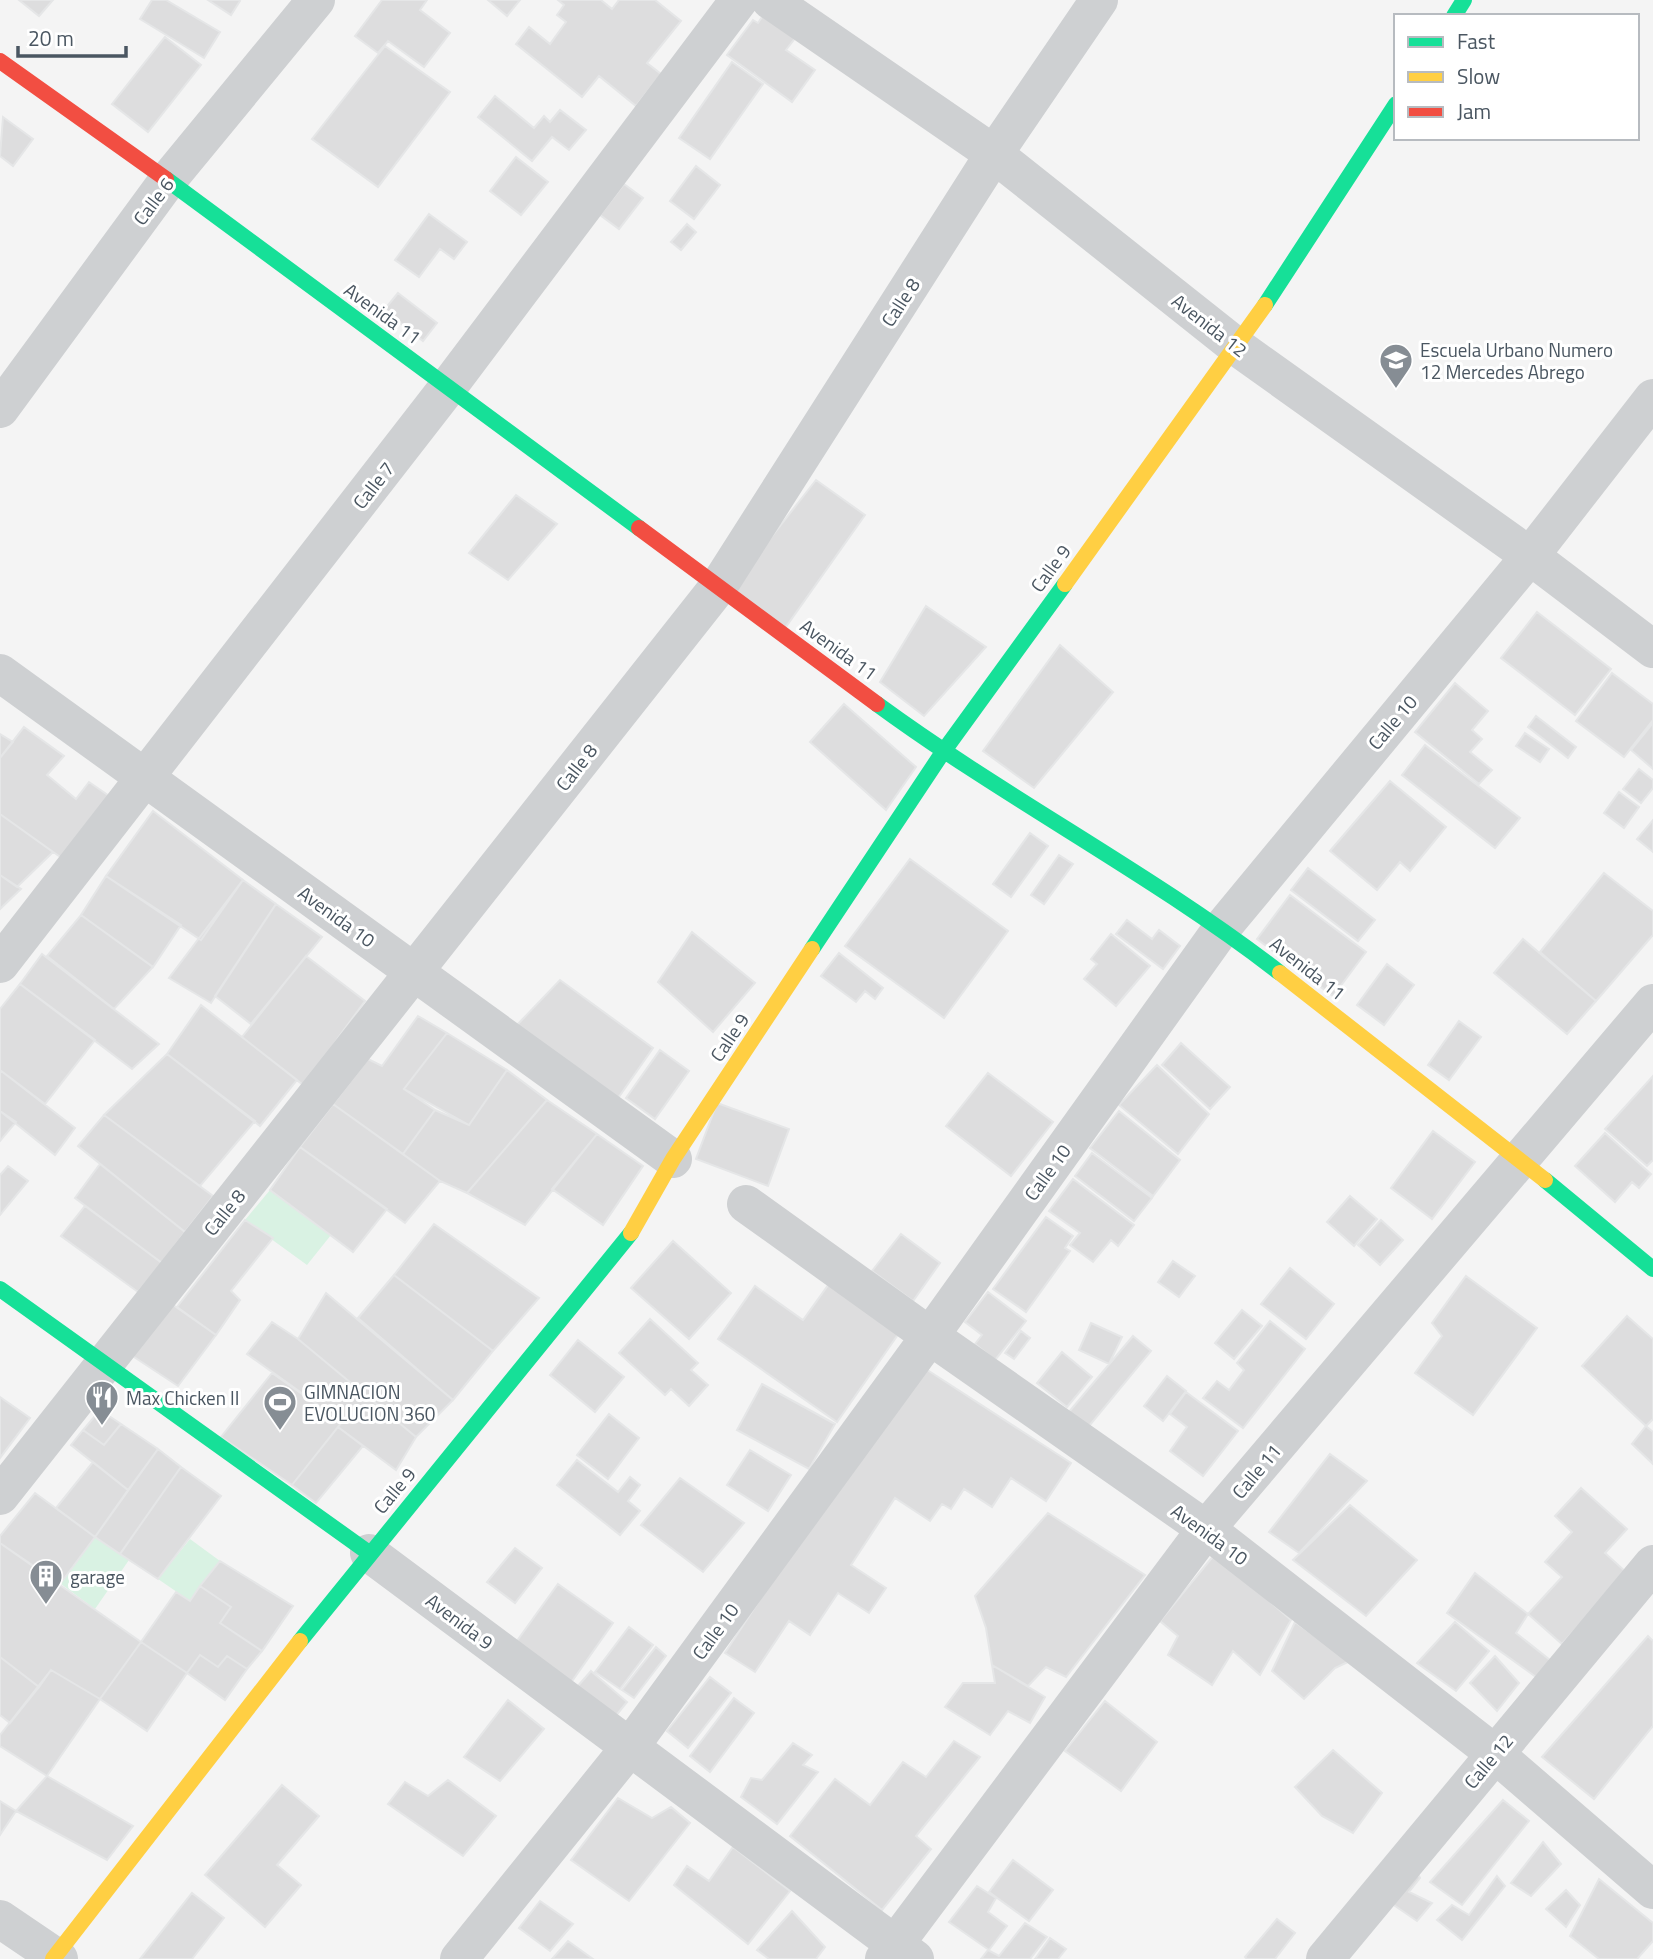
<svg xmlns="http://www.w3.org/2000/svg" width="1653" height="1959" viewBox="0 0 1653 1959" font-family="'Titillium Web',sans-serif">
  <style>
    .green { fill: #d9f2e3 }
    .building { fill: #ddddde; stroke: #e5e6e7; stroke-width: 2 }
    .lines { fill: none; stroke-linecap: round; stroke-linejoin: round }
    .street { stroke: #ced0d2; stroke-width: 38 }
    .fast { stroke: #16e098; stroke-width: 16 }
    .slow { stroke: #ffcf43; stroke-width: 16 }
    .jam { stroke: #f24e42; stroke-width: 16 }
    .labels { text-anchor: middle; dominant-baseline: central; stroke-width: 6; stroke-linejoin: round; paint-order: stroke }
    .street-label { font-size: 19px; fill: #4a5661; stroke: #fff }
    .poi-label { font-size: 19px; fill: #4a5661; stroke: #fff; text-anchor: start }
  </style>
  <rect width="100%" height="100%" fill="#f4f4f4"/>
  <path class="green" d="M270,1190L331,1235L307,1265L245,1220Z
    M95,1537L129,1560L95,1609L61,1584Z
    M190,1539L220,1561L190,1601L158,1579Z"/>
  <path class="building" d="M19,0H53L39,16Z
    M152,0H166L220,32L204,58L140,19Z
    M208,0H239L240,1L231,15Z
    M382,0H427L420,10L450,33L424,67L388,41L378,53L355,36Z
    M488,0H520L507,16Z
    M558,0H601L612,9L619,0H655L681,21L647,63L661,74L636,106L599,76L582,97L516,44L529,27L550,44L566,22L557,15L564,5Z
    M764,14L796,37L786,50L815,70L792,102L727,55L753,20L758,23Z
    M165,37L201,65L148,132L112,104Z
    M385,46L450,92L378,187L312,139Z
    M732,62L763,84L710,159L679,138Z
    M495,96L534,128L544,116L550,122L560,110L586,130L569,150L552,137L532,161L478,117Z
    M3,117L33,139L13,166L0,156Z
    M516,157L548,182L521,215L490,191Z
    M696,166L720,185L694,219L670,201Z
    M624,184L643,198L619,229L600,215Z
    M429,214L467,242L454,259L440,249L419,277L395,260Z
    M687,224L696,232L681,250L671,242Z
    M398,293L437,323L423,341L384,310Z
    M816,480L865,515L783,631L729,591Z
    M516,495L557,524L508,580L469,553Z
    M926,606L986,647L924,716L880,682Z
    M1537,612L1611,669L1575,715L1501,658Z
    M1060,645L1113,692L1034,788L983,751Z
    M1612,673L1653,704V720L1624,757L1576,721Z
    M1455,683L1488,711L1472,730L1482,739L1470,752L1492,770L1479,784L1415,732Z
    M844,704L916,767L886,810L810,742Z
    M1536,716L1576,747L1568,758L1528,727Z
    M1653,723V769L1631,750Z
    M24,727L64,756L47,775L76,799L89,782L112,798L63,859L0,814V758Z
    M1525,733L1549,749L1540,762L1516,746Z
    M0,734L13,742L0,758Z
    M1425,745L1520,818L1495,848L1402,775Z
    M1639,769L1653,780V788L1641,803L1623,789Z
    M1390,781L1446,827L1410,871L1400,862L1377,890L1330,851Z
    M1619,792L1639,807L1624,828L1604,813Z
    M153,811L243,880L201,940L106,876Z
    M0,814L53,852L17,887L0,875Z
    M1653,820V852L1637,839Z
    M1030,833L1048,846L1011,897L993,884Z
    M1059,855L1073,864L1044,904L1031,895Z
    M910,859L1008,931L944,1018L845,946Z
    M1308,868L1375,920L1358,941L1291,890Z
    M1604,873L1653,911V935L1596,1001L1540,952Z
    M0,875L21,889L0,909Z
    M106,876L181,925L153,967L81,915Z
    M243,880L276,904L211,1003L169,978Z
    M1290,895L1366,952L1333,996L1257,939Z
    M276,904L322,937L251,1024L215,996Z
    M81,915L153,967L114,1009L47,956Z
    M1127,920L1152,939L1159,930L1180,946L1163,969L1116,934Z
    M692,932L755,983L713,1032L658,982Z
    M1111,934L1150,966L1116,1006L1084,979L1097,964L1091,959Z
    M1523,939L1596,1001L1567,1034L1494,973Z
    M839,953L883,988L875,999L865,991L856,1002L821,976Z
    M42,954L159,1044L132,1069L20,984Z
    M306,956L365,1001L338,1038L307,1088L242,1037Z
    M1387,964L1414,985L1384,1025L1357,1005Z
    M560,980L653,1048L616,1101L517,1025Z
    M20,984L95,1040L45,1104L0,1070V1009Z
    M201,1005L297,1080L260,1126L167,1054Z
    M418,1016L447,1033L404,1089L435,1110L403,1154L333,1104L368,1059L382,1066Z
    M1459,1021L1481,1037L1449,1080L1428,1065Z
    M447,1033L507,1070L469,1125L404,1089Z
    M1181,1043L1230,1087L1210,1109L1162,1065Z
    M660,1050L689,1071L655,1119L626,1098Z
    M167,1054L255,1121L200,1186L104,1115Z
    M1157,1065L1209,1114L1178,1154L1119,1105Z
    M0,1070L75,1128L55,1155L0,1111Z
    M507,1070L547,1100L467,1193L440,1181L403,1154L435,1110L469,1125Z
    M988,1073L1053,1122L1011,1176L946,1126Z
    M1653,1076V1160L1647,1166L1605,1129Z
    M547,1100L597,1134L525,1225L467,1193Z
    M717,1103L789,1129L768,1186L696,1159Z
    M333,1104L440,1181L405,1223L300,1147Z
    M0,1111L16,1122L0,1141Z
    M1119,1111L1180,1160L1153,1196L1090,1148Z
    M104,1115L213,1196L185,1232L78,1146Z
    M1433,1131L1475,1162L1432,1219L1391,1188Z
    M1605,1133L1651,1174L1639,1188L1632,1182L1615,1202L1575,1166Z
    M597,1134L643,1166L603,1225L552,1189Z
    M300,1147L387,1209L353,1252L270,1190Z
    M1092,1153L1152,1198L1134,1221L1075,1176Z
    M100,1164L185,1232L162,1263L75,1198Z
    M8,1166L28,1181L0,1215V1175Z
    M1073,1179L1134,1225L1118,1246L1111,1240L1093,1262L1070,1245L1080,1233L1049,1211Z
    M1350,1196L1377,1219L1354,1246L1327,1222Z
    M85,1206L162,1263L138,1292L61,1236Z
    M1046,1217L1073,1236L1065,1248L1070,1251L1026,1312L993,1289Z
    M245,1220L273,1238L231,1291L240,1300L216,1335L177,1307Z
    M1381,1220L1403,1240L1380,1265L1358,1245Z
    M434,1224L539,1298L493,1351L394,1275Z
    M901,1234L940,1263L913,1301L872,1271Z
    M673,1241L731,1293L689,1339L631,1288Z
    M1173,1261L1195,1276L1179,1297L1158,1282Z
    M1290,1268L1334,1304L1306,1339L1261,1304Z
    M394,1275L493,1351L453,1400L358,1318Z
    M1466,1276L1537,1328L1473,1415L1415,1373L1442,1336L1432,1323Z
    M834,1277L904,1326L837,1422L718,1339L755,1286L803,1320Z
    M988,1292L1026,1321L995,1360L975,1344L982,1335L965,1322Z
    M326,1293L453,1400L416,1437L298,1339Z
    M166,1300L216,1335L178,1386L128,1353Z
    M1242,1310L1262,1326L1234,1359L1215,1343Z
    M1627,1316L1653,1339V1419L1646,1426L1582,1366Z
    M650,1319L698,1363L691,1370L708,1385L689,1406L671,1389L665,1395L619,1353Z
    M1270,1321L1305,1349L1243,1428L1203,1398L1217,1381L1229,1390L1244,1370L1237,1363Z
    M272,1322L298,1339L416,1437L396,1470L338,1427L342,1422L247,1354Z
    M1091,1323L1122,1337L1109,1364L1079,1350Z
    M1021,1331L1030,1338L1014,1359L1005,1353Z
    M1133,1336L1151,1351L1085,1431L1063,1419Z
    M578,1340L624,1377L595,1412L550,1375Z
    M1062,1352L1092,1377L1067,1407L1037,1383Z
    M915,1362L1071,1463L1046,1501L1011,1478L992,1507L964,1489L951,1509L942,1504L930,1521L895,1498L851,1565L886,1588L869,1613L838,1593L810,1635L789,1621L755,1672L725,1653Z
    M272,1373L342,1422L292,1485L221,1437Z
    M1167,1376L1186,1391L1163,1421L1144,1406Z
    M762,1384L835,1424L809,1469L737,1430Z
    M1186,1392L1238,1431L1203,1476L1170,1451L1187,1427L1170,1414Z
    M0,1397L30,1418L0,1458Z
    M100,1410L121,1424L104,1445L83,1430Z
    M609,1414L639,1438L608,1479L577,1455Z
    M121,1424L158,1449L128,1490L71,1445L83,1430L104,1445Z
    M1646,1426L1653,1432V1464L1632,1444Z
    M338,1427L363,1446L316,1503L292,1485Z
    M158,1449L181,1467L120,1554L95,1537Z
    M750,1450L791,1475L768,1511L727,1485Z
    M1330,1454L1367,1481L1299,1553L1269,1532Z
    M577,1460L618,1492L630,1477L640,1485L628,1501L640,1511L620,1535L557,1485Z
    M93,1462L128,1490L95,1537L56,1508Z
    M181,1467L221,1496L158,1579L120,1554Z
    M680,1478L744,1523L703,1572L641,1525Z
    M1581,1488L1627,1529L1605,1553L1627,1573L1562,1644L1528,1614L1562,1577L1545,1562L1572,1532L1555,1516Z
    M35,1493L95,1537L60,1584L0,1543V1536Z
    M1350,1505L1417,1560L1366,1616L1293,1560Z
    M1048,1513L1145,1575L1066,1677L1046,1667L1028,1686L992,1665L986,1628L975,1596Z
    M0,1543L141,1642L100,1699L51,1670L39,1687L0,1657Z
    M515,1548L542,1568L515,1603L487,1582Z
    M1215,1554L1291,1620L1260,1675L1233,1651L1212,1685L1168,1655L1178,1636L1160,1621Z
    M220,1561L293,1606L262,1651L220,1623L231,1607L200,1586Z
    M1475,1573L1528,1614L1516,1633L1555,1664L1536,1677L1447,1613Z
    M558,1584L613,1623L570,1684L514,1645Z
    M200,1586L231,1607L220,1623L262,1651L247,1669L227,1656L218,1667L200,1655L187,1673L141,1642L176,1592L190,1601Z
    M1295,1622L1350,1661L1335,1668L1304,1699L1272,1671Z
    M1455,1622L1489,1651L1456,1691L1417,1663Z
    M629,1627L653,1645L620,1689L595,1672Z
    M1648,1636L1653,1641V1726L1594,1799L1542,1757Z
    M141,1642L187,1673L147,1731L100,1699Z
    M656,1647L666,1656L634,1698L622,1690Z
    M200,1655L218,1667L227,1656L247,1669L225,1700L187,1673Z
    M1495,1656L1519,1683L1497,1711L1470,1683Z
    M0,1657L39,1687L10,1723L0,1715Z
    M992,1665L1045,1697L1030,1723L1008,1711L990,1735L945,1707L963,1683H995Z
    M51,1670L100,1699L47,1776L0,1746V1735Z
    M591,1671L627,1702L614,1718L577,1687Z
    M710,1677L731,1693L688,1748L667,1731Z
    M734,1698L754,1713L710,1772L690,1756Z
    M508,1700L544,1729L500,1781L464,1757Z
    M1105,1701L1157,1742L1121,1791L1065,1751Z
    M954,1741L980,1757L916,1836L931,1849L882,1910L790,1836L835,1779L870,1805L903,1762L926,1777Z
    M793,1743L812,1755L803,1765L818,1772L777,1824L741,1797L751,1778L762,1780Z
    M1333,1750L1382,1793L1353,1833L1322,1816L1295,1787Z
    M47,1776L133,1826L107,1860L16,1811Z
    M448,1780L496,1816L463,1856L388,1804L405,1782L428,1796Z
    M282,1785L319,1816L277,1865L301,1885L265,1927L205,1875Z
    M618,1798L652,1818L671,1807L690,1823L629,1901L571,1860Z
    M1503,1800L1529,1821L1462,1905L1430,1882Z
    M0,1801L16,1811L0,1835Z
    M1543,1842L1561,1864L1531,1896L1511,1883Z
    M733,1847L790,1891L748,1944L674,1885L687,1866L709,1881Z
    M1013,1860L1053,1890L1029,1921L989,1892Z
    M1413,1866L1420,1878L1409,1892L1432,1903L1417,1921L1385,1899Z
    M1497,1876L1505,1886L1462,1940L1437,1920L1452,1905L1469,1915Z
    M1599,1879L1653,1923V1941L1637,1959H1599L1570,1936Z
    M977,1886L996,1898L988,1912L1007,1926L989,1950L949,1922Z
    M1566,1890L1580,1905L1566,1927L1546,1909Z
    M192,1893L224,1918L192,1959H140Z
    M540,1901L573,1924L550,1951L519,1928Z
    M792,1911L825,1947L816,1959H769L757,1950Z
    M1277,1919L1295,1933L1275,1959H1247L1245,1957Z
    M1025,1923L1047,1937L1030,1959H981L988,1950L999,1956Z
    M1050,1938L1066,1949L1058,1959H1035Z
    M568,1941L593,1959H552Z"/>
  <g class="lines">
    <path class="street" d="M770,0L994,154L1237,347L1530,556L1653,649
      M0,409L168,180L316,0
      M0,673L673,1159
      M0,964L448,387L739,0
      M746,1204L930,1336L1206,1529L1494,1753L1653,1890
      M0,1496L718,587L994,154L1099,0
      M369,1553L915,1959
      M0,1919L59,1959
      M459,1959L630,1747L930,1336L1222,928L1530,556L1653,398
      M884,1959L1206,1529L1653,1003
      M1325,1959L1653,1564"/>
    <path class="fast" d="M1454,16L1464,0
      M166,179L639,528
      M1265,305L1396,104
      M877,704C1008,800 1152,874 1280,973
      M812,949L943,752L1065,584
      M1545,1180L1653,1269
      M0,1289L369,1553
      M300,1641L631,1233"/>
    <path class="slow" d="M1065,584L1265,305
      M1280,973L1545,1180
      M631,1233L673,1159L812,949
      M53,1959L300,1641"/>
    <path class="jam" d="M0,61L166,179
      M639,528L877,704"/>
  </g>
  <defs>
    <symbol id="school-pin" viewBox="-11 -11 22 30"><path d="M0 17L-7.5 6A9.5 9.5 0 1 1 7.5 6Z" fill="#868d94" stroke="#fff"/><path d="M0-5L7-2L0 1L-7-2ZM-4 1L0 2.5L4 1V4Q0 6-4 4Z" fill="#fff"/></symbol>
    <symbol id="restaurant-pin" viewBox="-11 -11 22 30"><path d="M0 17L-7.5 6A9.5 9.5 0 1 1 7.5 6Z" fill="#868d94" stroke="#fff"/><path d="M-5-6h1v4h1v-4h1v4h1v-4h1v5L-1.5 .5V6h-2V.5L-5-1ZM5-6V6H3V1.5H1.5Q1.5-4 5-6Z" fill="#fff"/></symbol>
    <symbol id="stadium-pin" viewBox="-11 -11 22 30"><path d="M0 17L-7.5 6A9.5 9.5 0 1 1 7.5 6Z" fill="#868d94" stroke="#fff"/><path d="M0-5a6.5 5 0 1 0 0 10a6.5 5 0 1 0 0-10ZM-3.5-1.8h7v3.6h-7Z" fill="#fff"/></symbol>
    <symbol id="building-pin" viewBox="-11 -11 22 30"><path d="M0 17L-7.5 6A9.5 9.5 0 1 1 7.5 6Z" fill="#868d94" stroke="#fff"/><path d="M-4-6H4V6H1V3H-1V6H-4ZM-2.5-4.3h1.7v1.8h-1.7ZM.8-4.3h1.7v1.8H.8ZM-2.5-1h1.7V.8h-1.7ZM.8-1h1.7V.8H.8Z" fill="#fff"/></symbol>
  </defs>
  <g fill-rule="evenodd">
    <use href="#school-pin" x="1377" y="341" width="38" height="52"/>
    <use href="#restaurant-pin" x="83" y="1378" width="38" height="52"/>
    <use href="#stadium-pin" x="261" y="1383" width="38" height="52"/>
    <use href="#building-pin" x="27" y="1557" width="38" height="52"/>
  </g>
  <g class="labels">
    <g class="street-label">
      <text transform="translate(153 201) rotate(-53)">Calle 6</text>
      <text transform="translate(900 302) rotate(-57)">Calle 8</text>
      <text transform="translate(383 313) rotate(36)">Avenida 11</text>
      <text transform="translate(1210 325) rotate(38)">Avenida 12</text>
      <text transform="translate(373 485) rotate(-52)">Calle 7</text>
      <text transform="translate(1050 568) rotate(-54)">Calle 9</text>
      <text transform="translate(839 649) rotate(36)">Avenida 11</text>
      <text transform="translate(1392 722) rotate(-50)">Calle 10</text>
      <text transform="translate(576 767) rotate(-52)">Calle 8</text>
      <text transform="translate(337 916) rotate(36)">Avenida 10</text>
      <text transform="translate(1308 968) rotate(38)">Avenida 11</text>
      <text transform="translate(729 1037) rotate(-56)">Calle 9</text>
      <text transform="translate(1047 1172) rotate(-54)">Calle 10</text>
      <text transform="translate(224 1212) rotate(-51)">Calle 8</text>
      <text transform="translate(1256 1471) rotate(-50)">Calle 11</text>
      <text transform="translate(394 1490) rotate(-50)">Calle 9</text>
      <text transform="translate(1210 1534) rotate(36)">Avenida 10</text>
      <text transform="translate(460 1621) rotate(37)">Avenida 9</text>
      <text transform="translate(715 1631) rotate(-54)">Calle 10</text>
      <text transform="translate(1488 1761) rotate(-50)">Calle 12</text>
    </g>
    <g class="poi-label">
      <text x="1420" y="349">Escuela Urbano Numero<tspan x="1420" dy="22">12 Mercedes Abrego</tspan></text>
      <text x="304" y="1391">GIMNACION<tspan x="304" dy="22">EVOLUCION 360</tspan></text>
      <text x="126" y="1397">Max Chicken II</text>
      <text x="70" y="1576">garage</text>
    </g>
  </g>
  <rect x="1394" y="14" width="245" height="126" fill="#ffffff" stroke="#b7bbc0" stroke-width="2"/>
  <rect x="1408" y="37" width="35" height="10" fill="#16e098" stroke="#b7bbc0" stroke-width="2"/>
  <text x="1457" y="49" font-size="21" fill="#4a5661">Fast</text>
  <rect x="1408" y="72" width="35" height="10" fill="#ffcf43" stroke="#b7bbc0" stroke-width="2"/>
  <text x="1457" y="84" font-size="21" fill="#4a5661">Slow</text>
  <rect x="1408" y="107" width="35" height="10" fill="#f24e42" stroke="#b7bbc0" stroke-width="2"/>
  <text x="1457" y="119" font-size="21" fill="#4a5661">Jam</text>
  <path d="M18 46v10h108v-10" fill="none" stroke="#4a5661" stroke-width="3.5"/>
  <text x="28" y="46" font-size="21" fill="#4a5661" stroke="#ffffff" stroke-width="5" paint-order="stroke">20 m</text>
</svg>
